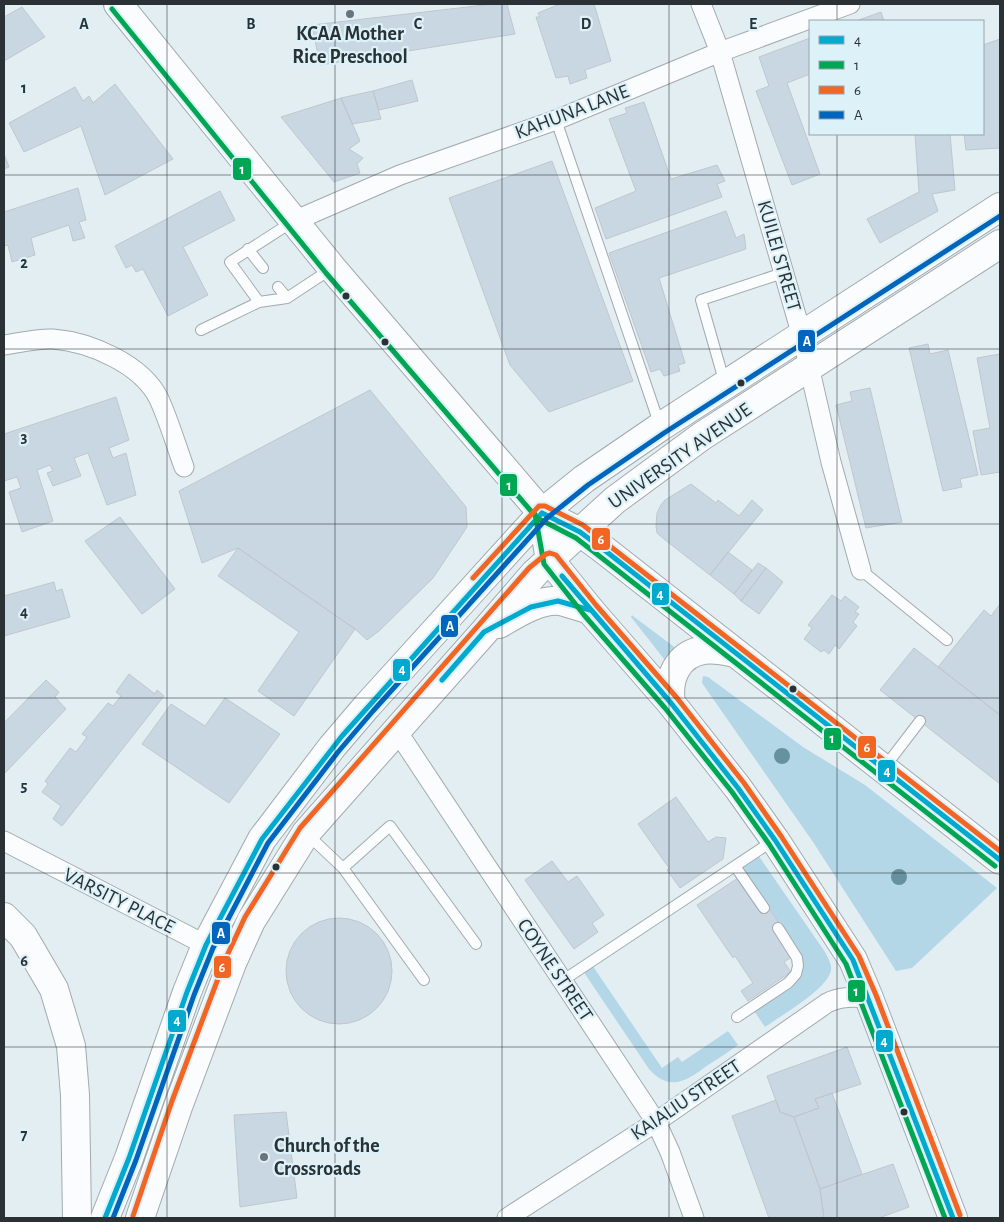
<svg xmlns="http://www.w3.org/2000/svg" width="1004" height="1222" viewBox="0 0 1004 1222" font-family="'Alegreya Sans',sans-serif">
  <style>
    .green { fill: #b3d7e6 }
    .building { fill: #c9d7e3; stroke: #bfc7cc }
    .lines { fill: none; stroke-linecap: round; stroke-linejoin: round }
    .service-casing { stroke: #a2aaae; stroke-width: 12 }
    .minor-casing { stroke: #a2aaae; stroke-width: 21 }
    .secondary-casing { stroke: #a2aaae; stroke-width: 30 }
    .primary-casing { stroke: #a2aaae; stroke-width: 30 }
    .motorway-casing { stroke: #a2aaae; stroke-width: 30 }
    .service { stroke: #fbfcfd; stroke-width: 10 }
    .minor { stroke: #fbfcfd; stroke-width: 19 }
    .secondary { stroke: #fbfcfd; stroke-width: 28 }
    .primary { stroke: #fbfcfd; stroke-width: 28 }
    .motorway { stroke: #fbfcfd; stroke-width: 28 }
    .bus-1-casing { stroke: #ddf1f9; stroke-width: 9 }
    .bus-2-casing { stroke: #ddf1f9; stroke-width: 9 }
    .bus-3-casing { stroke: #ddf1f9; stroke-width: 9 }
    .bus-4-casing { stroke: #ddf1f9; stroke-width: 9 }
    .bus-1 { stroke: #00a9ce; stroke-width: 5 }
    .bus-2 { stroke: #00a651; stroke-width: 5 }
    .bus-3 { stroke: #f26522; stroke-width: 5 }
    .bus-4 { stroke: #0065bd; stroke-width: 5 }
    .tree { fill: #66919e }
    .grid { fill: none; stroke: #2a3235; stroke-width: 1; stroke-opacity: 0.55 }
    .poi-dot { fill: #6b7478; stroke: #ddf1f9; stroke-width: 2 }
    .bus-dot { fill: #2a3235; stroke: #ddf1f9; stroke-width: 2 }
    .labels { text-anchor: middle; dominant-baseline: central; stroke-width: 4.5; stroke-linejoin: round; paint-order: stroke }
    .poi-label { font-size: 20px; font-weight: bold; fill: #2a3235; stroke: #ddf1f9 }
    .street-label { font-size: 20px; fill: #2a3235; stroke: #ddf1f9 }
    .grid-label { font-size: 16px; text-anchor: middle; font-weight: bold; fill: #2a3235; stroke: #ddf1f9; stroke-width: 4.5; stroke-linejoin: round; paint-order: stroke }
    .line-badge { stroke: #ddf1f9; stroke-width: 2 }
    .badge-label { font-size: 14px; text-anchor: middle; font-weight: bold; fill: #fff }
  </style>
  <rect width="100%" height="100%" fill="#e3eef3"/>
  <path class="green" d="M632,615L633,616L681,652L668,664L631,617Z
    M703,676L708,677L803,747L865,785L997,888L912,968L896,971L813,842L702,683Z
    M756,852L825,952C828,958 832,964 831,971C826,990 782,1015 765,1027L752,1008L797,970L781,926L767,906L735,866Z
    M590,962L662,1068L678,1057L682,1062L728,1031L738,1045C728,1052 718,1059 708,1065C688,1080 670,1093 649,1069L581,968Z"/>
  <path class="building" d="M493,4H507L515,34L320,65L312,25Z
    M560,4H594L611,61L585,70L587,78L570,84L568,76L556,78L536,17H540L538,13Z
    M22,7L45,37L4,61V17Z
    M881,12L884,21H856Z
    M810,38V74L787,83L820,174L792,185L756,91L769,86L759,57Z
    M1000,39V148L966,150L964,134H983V45Z
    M412,80L418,101L379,110L373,91Z
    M115,84L173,159L105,195L81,126L24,152L9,123L75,87L83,101L89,96L93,103Z
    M373,91L381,119L352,124L341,98Z
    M341,98L360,141L349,149L363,158L357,164L360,173L334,182L281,117Z
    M644,102L671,179L717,165L725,181L717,184L722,197L606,239L595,208L636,191L609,119L627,113L625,108Z
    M915,134H950L955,190L932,194L938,211L880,243L867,219L919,192Z
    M4,154L9,167L4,169Z
    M552,161L633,381L549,412L510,365L449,198Z
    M78,188L86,220L79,222L85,238L73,241L69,225L31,238L35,255L12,262L8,245L4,246V212Z
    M220,191L235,220L183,247L208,295L168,316L143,269L136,272L132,265L126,268L115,246Z
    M726,211L736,238L744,234L746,249L659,278L685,363L678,365L680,371L664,376L660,369L651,372L609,253Z
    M928,344L930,354L948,350L978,475L960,479L962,487L943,491L909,348Z
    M1000,354V472L981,475L973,431L990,428L977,358Z
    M870,388L902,522L866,528L836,405L852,401L850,392Z
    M370,390L466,507L467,527L433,578L379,631L367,640L355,629L238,548L202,563L179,491Z
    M116,397L129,440L109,448L113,458L126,453L136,495L107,505L88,453L74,458L81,476L53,486L47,473L53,471L50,465L37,470L53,521L22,532L9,492L21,488L17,477L4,481V434Z
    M691,484L716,503L718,500L739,516L752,500L763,510L710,575L664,539L657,533L656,526L657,513L661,505L665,500Z
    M120,517L175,589L142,614L85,541Z
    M238,548L355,629L294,716L258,691L299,632L218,576Z
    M728,552L752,570L734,594L710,575Z
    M758,563L766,568L741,601L734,594Z
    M766,568L783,582L759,614L741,601Z
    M54,582L56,591L62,589L70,617L4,636V596Z
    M832,595L841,601L845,596L859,607L855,612L859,614L853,622L857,626L839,649L835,645L829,654L824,650L821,652L804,639L812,628L808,625Z
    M1000,604V715L938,667L984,610L991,616Z
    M914,648L1000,715V784L880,690Z
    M129,674L155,694L157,690L164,696L62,826L53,819L61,806L42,792L48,784L45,781L70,748L76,752L87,737L82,734L108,703L113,706L121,696L116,692Z
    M46,680L59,692L55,697L66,709L4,774V723Z
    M225,698L280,734L229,803L142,744L171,704L205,726Z
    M676,797L708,842L716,837L726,838L723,859L680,888L667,870L669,868L638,824Z
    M552,861L568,882L577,876L604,915L592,923L598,932L574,949L525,880Z
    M738,878L767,905L781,926L796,954L784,962L791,972L748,1001L741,991L753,983L735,956L733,958L697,905Z
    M286 971a53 53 0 1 1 106 0a53 53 0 1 1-106 0Z
    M847,1047L861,1084L815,1099L819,1108L794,1117L780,1112L767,1076Z
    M832,1093L862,1174L820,1189L794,1117L819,1108L815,1099Z
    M776,1100L780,1112L794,1117L820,1189L824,1218H769L732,1116Z
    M286,1112L297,1198L240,1207L234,1115Z
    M893,1164L909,1207L879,1218H824L820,1189Z"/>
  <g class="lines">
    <defs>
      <path id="service" d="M556,120L660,426
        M248,249L263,268
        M278,287L287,298
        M259,302L230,262L292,222
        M201,330L259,302L287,298L331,269
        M725,384L701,300L783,273
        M861,570L947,640
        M884,768L920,721
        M307,834L343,868L390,826L476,944
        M735,866L764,908
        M343,868L424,980
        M562,981L774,840
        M737,1017L788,983L796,974L798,966L797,958L778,928"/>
      <path id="minor" d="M701,4L720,52L802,336L831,462L861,570
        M294,221L400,175L556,120L720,52L850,4
        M4,345C19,343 37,338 53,339C90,342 142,364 159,399C169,421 176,445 184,467
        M397,731L656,1122L670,1152L694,1218
        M4,841L206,945L232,963
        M507,1218L656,1122L827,1003C840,996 855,997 869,998"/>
      <path id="secondary" d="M499,624C516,614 539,599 560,601C570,603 580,607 590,610
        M105,1218L129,1158L187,992L206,945L262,839L332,747L367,706L542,513L584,479L660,427L1000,207
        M140,1218L179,1104L232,963L251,921L306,833L484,632L535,573L615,500L702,436L1000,244"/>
      <path id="primary" d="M118,4L332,268L542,513L580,532L603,549L1000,860
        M542,513L550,560L590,610L671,703L738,788L775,840L853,960L869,998L953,1218
        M671,703C667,679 677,654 704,650C714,648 725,651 735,653"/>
      <path id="motorway" d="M4,917L23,936L54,989L71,1046L75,1095L77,1218"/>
    </defs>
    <use href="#service" class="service-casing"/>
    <use href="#minor" class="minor-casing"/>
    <use href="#secondary" class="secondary-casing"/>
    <use href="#primary" class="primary-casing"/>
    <use href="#motorway" class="motorway-casing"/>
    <use href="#service" class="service"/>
    <use href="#minor" class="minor"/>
    <use href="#secondary" class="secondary"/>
    <use href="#primary" class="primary"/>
    <use href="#motorway" class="motorway"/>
    <defs>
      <path id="bus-1" d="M542,513L580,532L603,549L1000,860
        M562,576L671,703L738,788L775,840L853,960L953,1218
        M442,680L484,632L531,607L558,601L590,610
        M105,1218L129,1158L187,992L206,945L262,839L342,736L542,513"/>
      <path id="bus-2" d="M112,9L326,273L537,518L576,538L598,555L995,866
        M535,514L544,564L584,615L665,708L732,792L769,844L846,964L945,1218"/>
      <path id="bus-3" d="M473,578L539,506H545L583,525L1000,851
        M133,1216L172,1101L225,960L245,917L300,828L529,568L546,554L550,553L556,555L596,605L677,698L744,783L781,836L859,956L876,995L960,1215"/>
      <path id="bus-4" d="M113,1218L136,1160L194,995L213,948L268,843L338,752L373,711L547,518L588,485L664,433L1000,216"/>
    </defs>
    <use href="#bus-1" class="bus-1-casing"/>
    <use href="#bus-2" class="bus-2-casing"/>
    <use href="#bus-3" class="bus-3-casing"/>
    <use href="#bus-4" class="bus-4-casing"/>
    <use href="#bus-1" class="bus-1"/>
    <use href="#bus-2" class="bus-2"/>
    <use href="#bus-3" class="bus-3"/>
    <use href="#bus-4" class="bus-4"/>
  </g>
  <g class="tree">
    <circle cx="782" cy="756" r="8"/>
    <circle cx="899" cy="877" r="8"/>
  </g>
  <path class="grid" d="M167,4V1218M335,4V1218M502,4V1218M669,4V1218M837,4V21M837,134V1218M4,175H1000M4,349H1000M4,524H1000M4,698H1000M4,873H1000M4,1047H1000"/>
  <g class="poi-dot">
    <circle cx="350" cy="14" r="5"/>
    <circle cx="264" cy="1157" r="5"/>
  </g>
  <g class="bus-dot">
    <circle cx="346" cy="296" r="4.5"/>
    <circle cx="385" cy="342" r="4.5"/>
    <circle cx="741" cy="383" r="4.5"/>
    <circle cx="793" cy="689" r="4.5"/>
    <circle cx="276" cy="867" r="4.5"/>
    <circle cx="904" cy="1112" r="4.5"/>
  </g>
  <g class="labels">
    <g class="poi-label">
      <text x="350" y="34">KCAA Mother<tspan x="350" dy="23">Rice Preschool</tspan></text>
      <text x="274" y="1146" text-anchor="start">Church of the<tspan x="274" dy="23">Crossroads</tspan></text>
    </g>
    <g class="street-label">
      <text transform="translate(572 112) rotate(-21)">KAHUNA LANE</text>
      <text transform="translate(779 256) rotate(74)">KUILEI STREET</text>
      <text transform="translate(680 456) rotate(-35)">UNIVERSITY AVENUE</text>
      <text transform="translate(119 901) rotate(27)">VARSITY PLACE</text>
      <text transform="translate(555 970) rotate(56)">COYNE STREET</text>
      <text transform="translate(686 1100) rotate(-34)">KAIALIU STREET</text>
    </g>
  </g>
  <g class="grid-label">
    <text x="84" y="29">A</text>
    <text x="251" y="29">B</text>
    <text x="418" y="29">C</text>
    <text x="586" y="29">D</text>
    <text x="753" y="29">E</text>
    <text x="24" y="93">1</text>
    <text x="24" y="268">2</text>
    <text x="24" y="442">3</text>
    <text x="24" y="617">4</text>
    <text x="24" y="791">5</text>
    <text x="24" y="966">6</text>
    <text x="24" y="1140">7</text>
  </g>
  <g class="line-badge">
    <rect x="232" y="157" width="20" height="24" rx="5" fill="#00a651"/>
    <rect x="797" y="329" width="19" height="24" rx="5" fill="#0065bd"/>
    <rect x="499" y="473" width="19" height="24" rx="5" fill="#00a651"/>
    <rect x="591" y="527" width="20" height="24" rx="5" fill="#f26522"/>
    <rect x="651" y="582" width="19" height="24" rx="5" fill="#00a9ce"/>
    <rect x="440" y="614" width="19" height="24" rx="5" fill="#0065bd"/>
    <rect x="392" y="658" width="19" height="24" rx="5" fill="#00a9ce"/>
    <rect x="823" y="727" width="19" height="24" rx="5" fill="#00a651"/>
    <rect x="857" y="735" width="20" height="24" rx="5" fill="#f26522"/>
    <rect x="877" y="759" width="19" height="24" rx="5" fill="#00a9ce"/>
    <rect x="211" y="921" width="20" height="24" rx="5" fill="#0065bd"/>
    <rect x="213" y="955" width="19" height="24" rx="5" fill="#f26522"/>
    <rect x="847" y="979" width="19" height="24" rx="5" fill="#00a651"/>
    <rect x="167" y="1009" width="20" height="24" rx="5" fill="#00a9ce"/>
    <rect x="875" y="1029" width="19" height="24" rx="5" fill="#00a9ce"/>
  </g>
  <g class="badge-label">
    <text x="242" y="174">1</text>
    <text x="807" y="346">A</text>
    <text x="509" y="490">1</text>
    <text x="601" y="544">6</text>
    <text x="660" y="599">4</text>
    <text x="450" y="631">A</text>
    <text x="402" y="674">4</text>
    <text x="832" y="743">1</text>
    <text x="867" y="752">6</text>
    <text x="887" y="776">4</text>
    <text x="221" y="938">A</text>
    <text x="222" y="972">6</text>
    <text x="856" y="996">1</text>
    <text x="177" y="1025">4</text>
    <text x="884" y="1046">4</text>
  </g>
  <rect width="1004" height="1222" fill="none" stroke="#2a3235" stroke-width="10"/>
  <rect x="809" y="20" width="175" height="115" fill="#ddf1f9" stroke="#95a5ab"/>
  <rect x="819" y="36" width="25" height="8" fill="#00a9ce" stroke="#95a5ab"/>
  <text x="854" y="45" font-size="15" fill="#2a3235">4</text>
  <rect x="819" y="61" width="25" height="8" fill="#00a651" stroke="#95a5ab"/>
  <text x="854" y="70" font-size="15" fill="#2a3235">1</text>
  <rect x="819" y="86" width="25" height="8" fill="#f26522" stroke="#95a5ab"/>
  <text x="854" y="95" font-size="15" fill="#2a3235">6</text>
  <rect x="819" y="111" width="25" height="8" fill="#0065bd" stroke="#95a5ab"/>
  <text x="854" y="120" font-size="15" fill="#2a3235">A</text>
</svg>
